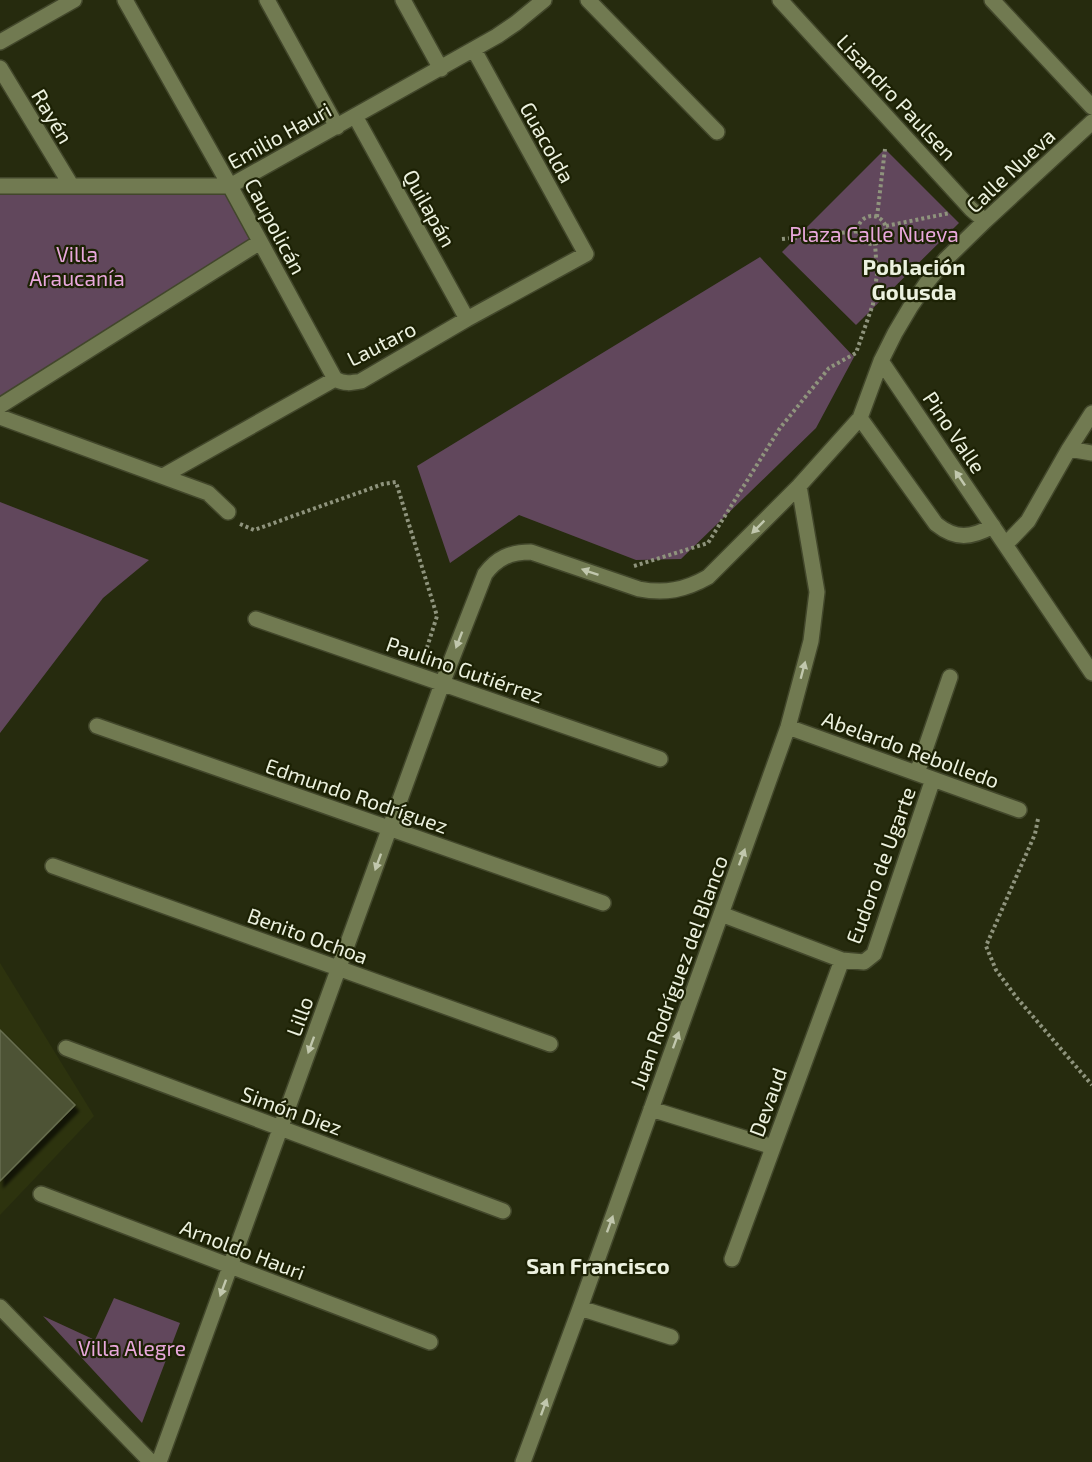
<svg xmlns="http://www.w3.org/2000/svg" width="1092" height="1462" viewBox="0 0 1092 1462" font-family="'Exo 2',sans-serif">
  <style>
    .built { fill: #2d330e }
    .green { fill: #61475c }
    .building { fill: #4d5335; stroke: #676e4f; stroke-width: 1.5; filter: url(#shadow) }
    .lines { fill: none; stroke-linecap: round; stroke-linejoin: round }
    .minor-casing { stroke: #42472b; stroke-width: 18 }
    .path { stroke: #8f947d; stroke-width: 4; stroke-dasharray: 3 3; stroke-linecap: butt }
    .minor { stroke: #717a51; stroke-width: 15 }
    .oneway { fill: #c1c7ad }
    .labels { text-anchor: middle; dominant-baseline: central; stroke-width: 4.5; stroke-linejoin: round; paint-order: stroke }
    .street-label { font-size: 21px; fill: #ecf1df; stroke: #1c2104 }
    .park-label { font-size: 21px; fill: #e9a8dc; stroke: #1c2104 }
    .neighbourhood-label { font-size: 22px; font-weight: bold; fill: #ecf1df; stroke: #1c2104 }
  </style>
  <defs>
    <filter id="shadow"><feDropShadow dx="3.5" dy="6" stdDeviation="1.5" flood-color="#0009"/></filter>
  </defs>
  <rect width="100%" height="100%" fill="#262b0e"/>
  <path class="built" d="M0,963L94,1116L0,1215Z"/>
  <path class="green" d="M885,149L959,223L856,325L782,252Z
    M228,190L257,241L0,402V191Z
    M760,257L854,357L816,428L681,559L636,560L519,515L450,563L417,466Z
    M0,502L149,560L103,598L0,733Z
    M114,1298L180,1323L142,1423L43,1316L95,1340Z"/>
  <path class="building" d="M0,1030L75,1105L0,1181Z"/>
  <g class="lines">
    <defs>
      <path id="minor" d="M125,0L230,186L335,379
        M267,0L337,127
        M403,0L441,69
        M588,0L717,132
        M780,0L971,209L985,221
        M992,0L1092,107
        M0,42L74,0
        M0,68L71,185
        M355,116L467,319
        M0,186H230L497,36L516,23L544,0
        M881,361L1092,673
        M335,379C344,384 351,383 361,381L467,319L586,254L474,50
        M0,406L260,242
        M0,417L208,493L228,512
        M860,418L936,524C956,540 971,538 993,526
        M1069,449L1092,453
        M163,476L335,379
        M1006,544L1028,521L1069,449L1092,413
        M256,619L660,759
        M97,726L603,903
        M788,727L1019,810
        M917,773L950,677
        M53,866L550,1044
        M721,914L842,960L864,962L874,954L933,779
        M66,1048L503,1211
        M651,1109L773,1147
        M41,1194L430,1342
        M732,1259L842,960
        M0,1307L151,1462
        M580,1308L671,1337
        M159,1462L442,684L485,574C497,558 510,552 531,552L639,589C665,594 685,590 708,577L799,486L860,418L881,361L895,333L911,306L928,281L946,259L985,221L1092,122
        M523,1462L580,1308L788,727L811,641L817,592L799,486"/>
    </defs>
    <use href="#minor" class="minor-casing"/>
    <path class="path" d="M858 230a14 14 0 1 1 28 0a14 14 0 1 1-28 0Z
      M877,217L885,149
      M886,226L950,213
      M782,239L858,231
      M240,524L254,530L383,484L396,482L437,616L424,657
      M634,566L708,543L780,428L829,368L856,353L873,304L877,274L875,243
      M1038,819L1035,834L986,946L996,970L1017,998L1092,1085"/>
    <use href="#minor" class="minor"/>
  </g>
  <defs><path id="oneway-solid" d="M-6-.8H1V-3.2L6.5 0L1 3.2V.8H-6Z" transform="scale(1.5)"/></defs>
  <g class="oneway">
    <use href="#oneway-solid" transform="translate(960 478) rotate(-124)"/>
    <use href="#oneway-solid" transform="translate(758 527) rotate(135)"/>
    <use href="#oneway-solid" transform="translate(590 572) rotate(-161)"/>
    <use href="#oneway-solid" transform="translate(459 640) rotate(111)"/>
    <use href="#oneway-solid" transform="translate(803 670) rotate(-75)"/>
    <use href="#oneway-solid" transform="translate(742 857) rotate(-70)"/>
    <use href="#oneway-solid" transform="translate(378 862) rotate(110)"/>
    <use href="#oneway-solid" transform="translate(676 1040) rotate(-70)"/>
    <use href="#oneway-solid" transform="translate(311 1045) rotate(110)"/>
    <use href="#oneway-solid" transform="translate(610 1224) rotate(-70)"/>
    <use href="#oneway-solid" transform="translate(223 1288) rotate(110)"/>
    <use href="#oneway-solid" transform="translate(544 1407) rotate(-70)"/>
  </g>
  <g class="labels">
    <g class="street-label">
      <text transform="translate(897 97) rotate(47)">Lisandro Paulsen</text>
      <text transform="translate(53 116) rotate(59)">Rayén</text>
      <text transform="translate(279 135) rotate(-29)">Emilio Hauri</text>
      <text transform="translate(548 142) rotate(61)">Guacolda</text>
      <text transform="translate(1010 170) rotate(-43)">Calle Nueva</text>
      <text transform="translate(430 208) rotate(61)">Quilapán</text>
      <text transform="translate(276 226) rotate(62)">Caupolicán</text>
      <text transform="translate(381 343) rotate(-27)">Lautaro</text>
      <text transform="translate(955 432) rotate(56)">Pino Valle</text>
      <text transform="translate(465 669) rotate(19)">Paulino Gutiérrez</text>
      <text transform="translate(911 749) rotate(20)">Abelardo Rebolledo</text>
      <text transform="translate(357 795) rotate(19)">Edmundo Rodríguez</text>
      <text transform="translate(880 865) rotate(-70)">Eudoro de Ugarte</text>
      <text transform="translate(308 935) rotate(20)">Benito Ochoa</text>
      <text transform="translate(678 972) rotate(-70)">Juan Rodríguez del Blanco</text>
      <text transform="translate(299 1016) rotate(-70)">Lillo</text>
      <text transform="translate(767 1102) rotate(-70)">Devaud</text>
      <text transform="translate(292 1110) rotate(20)">Simón Diez</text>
      <text transform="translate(243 1249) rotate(21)">Arnoldo Hauri</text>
    </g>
    <g class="park-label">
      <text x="874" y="233">Plaza Calle Nueva</text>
      <text x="77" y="253">Villa<tspan x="77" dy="24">Araucanía</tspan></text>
      <text x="132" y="1347">Villa Alegre</text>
    </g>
    <g class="neighbourhood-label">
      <text x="914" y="266">Población<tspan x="914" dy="25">Golusda</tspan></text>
      <text x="598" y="1265">San Francisco</text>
    </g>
  </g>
</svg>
